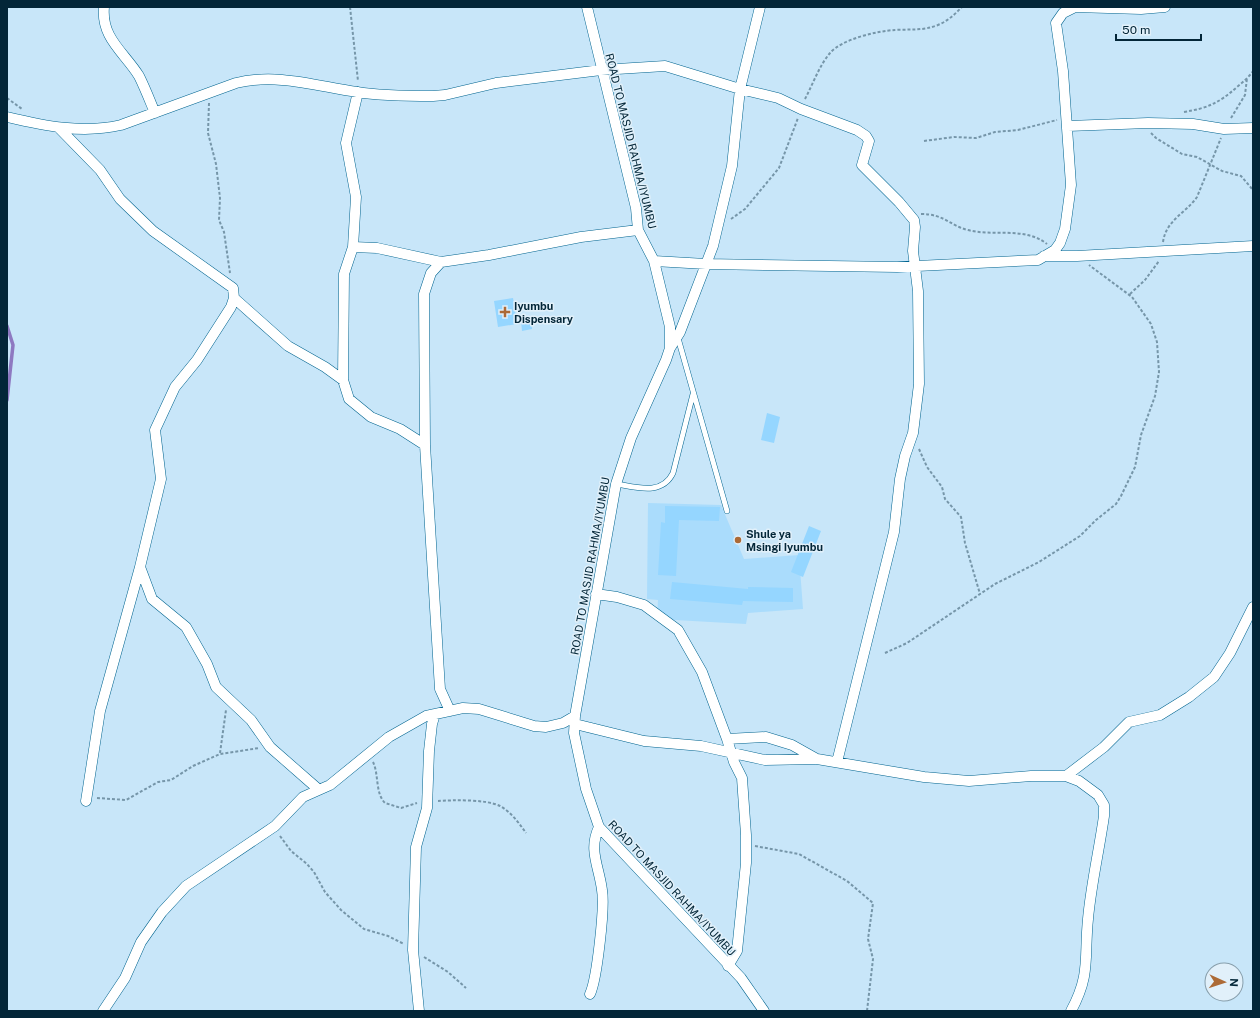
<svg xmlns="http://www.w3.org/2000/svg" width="1260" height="1018" viewBox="0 0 1260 1018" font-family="'Public Sans',sans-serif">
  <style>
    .built { fill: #aadcfc }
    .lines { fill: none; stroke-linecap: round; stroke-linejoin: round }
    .stream { stroke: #8e79c1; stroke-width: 3.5 }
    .building { fill: #95d6ff }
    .service-casing { stroke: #00648f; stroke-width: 6 }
    .minor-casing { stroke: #00648f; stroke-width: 11 }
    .path { stroke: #7696a9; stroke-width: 2; stroke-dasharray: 3 2; stroke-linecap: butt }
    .service { stroke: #fff; stroke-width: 5 }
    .minor { stroke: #fff; stroke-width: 10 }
    .poi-dot { fill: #ac6a36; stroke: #e1f0fa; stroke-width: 1.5 }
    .labels { text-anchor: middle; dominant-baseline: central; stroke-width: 3; stroke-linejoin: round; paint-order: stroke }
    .street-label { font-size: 11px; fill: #032638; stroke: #e1f0fa }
    .poi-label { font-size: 11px; font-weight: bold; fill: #032638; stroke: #e1f0fa; text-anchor: start }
  </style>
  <rect width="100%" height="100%" fill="#c8e6f9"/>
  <path class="built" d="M648,503L721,505L744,559L799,555L803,609L748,613L746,624L657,619L658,600L647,599Z"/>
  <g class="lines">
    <path class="stream" d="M7,326L13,345L7,400"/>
  </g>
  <path class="building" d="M513,298L517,324L498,327L494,301Z
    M531,319L532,329L522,331L521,321Z
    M767,413L780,417L774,443L761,440Z
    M665,506L720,507L719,521L679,520L676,576L658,575L661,522L665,523Z
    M809,526L821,531L803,577L791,572Z
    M672,582L748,589V587L793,588V602L743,601L742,605L670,599Z"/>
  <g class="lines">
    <defs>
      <path id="service" d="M678,338L727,511
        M616,484C636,487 662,496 673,473L693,394"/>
      <path id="minor" d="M104,7C101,38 124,52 139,76C145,88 150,101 155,113
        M587,7L636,208L638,230L654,261L670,327V348L666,360L631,438L616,484L575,716L574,733L586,789L599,827L741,978L764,1011
        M358,92L346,143L356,197L353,247L344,274L343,380L349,399L371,417L400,429L425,445
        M7,117C45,126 82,134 121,125L236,83C277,73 316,86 357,92C381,96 408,96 433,96L445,95L496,83L601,70L665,66L740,89L778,98L801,109L857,130L866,136L869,141L862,165L899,202L914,220L915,227L913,251L918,291L919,384L913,433L905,456L900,479L894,532L837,762
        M1068,126L1148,123L1193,124L1224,129L1253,128
        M59,128L100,170L120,199L153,231L233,288L234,298L288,346L325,367L343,380
        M353,247L377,248L441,262L489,255L581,237L638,230
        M1044,256H1077L1253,246
        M654,261L706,264L897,267L1038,260L1055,250L1060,243L1065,229L1071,185L1063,71L1056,23L1063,13L1075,7L1141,9L1165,7
        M441,262L431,273L424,294L425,445L440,689L450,711
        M234,298L231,307L197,360L175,387L155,430L161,479L140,567L152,599L186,627L207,664L216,687L251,720L270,747L318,789
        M670,348L680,332L713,246L732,166L740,89L760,7
        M596,594L617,597L644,605L678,630L702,672L727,739L734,762L742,778L746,835V863L737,951L728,966
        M575,724L644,741L701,746L765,760L815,759
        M727,739L766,737L792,745L817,759L924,777L969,781L1031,776H1066L1079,781L1098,795L1104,805V816C1099,851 1091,885 1088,919C1084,958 1091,974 1071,1011
        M1066,776L1104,747L1129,722L1160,715L1189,697L1214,677L1230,653L1253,607
        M86,801L100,711L140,567
        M590,994C597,979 605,907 602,890C599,866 588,850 599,827
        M103,1011L125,978L141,942L162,912L186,886L275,826L303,797L330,785L389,737L426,716L463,708L479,709L534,726L546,727L563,723L575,716
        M419,1011L413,950L416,847L427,808L429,751L432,724L435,714"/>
    </defs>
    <use href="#service" class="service-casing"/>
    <use href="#minor" class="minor-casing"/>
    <path class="path" d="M350,7L358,81
      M7,98L22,109
      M805,99C813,84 819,66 830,53C842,39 877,31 895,30C910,29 923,31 938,25C948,21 955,14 962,7
      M209,103L208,133L216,164L220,198L219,220L224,232L230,273
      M1184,112C1208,108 1219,103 1237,87C1243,82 1249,77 1253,71
      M1231,118L1245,95L1247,78
      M1151,133L1156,138L1182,154L1197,157L1222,171L1241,176L1253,190
      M924,141L954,137L976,138L995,132L1018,130L1057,120
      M921,214C945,214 950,226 968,230C994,237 1024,226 1047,244
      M731,219L745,209L779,168L798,118
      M1163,242C1166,220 1186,213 1197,197L1221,138
      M1130,294L1145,280L1159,261
      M919,449L927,467L942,487L945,499L961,517L965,543L980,594
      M885,653L907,643L995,584L1039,562L1080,536L1096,520L1116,504L1121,496L1135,467L1141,435L1155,396L1159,372L1157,342L1151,324L1132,297L1089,265
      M220,753L226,710
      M373,762C379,774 375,793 385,803L401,808L417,803
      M97,798L126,800L158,782L171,780L193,766L220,754L259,748
      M438,801C453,800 486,799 500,806C511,812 519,823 526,833
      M280,836L291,851L307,864L314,872L325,892L341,910L364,929L388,936L404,944
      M755,846L799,854L847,881L873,903L868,939L873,959L867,1011
      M424,957L448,972L466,988"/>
    <use href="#service" class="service"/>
    <use href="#minor" class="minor"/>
  </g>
  <g class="poi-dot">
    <path d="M503 306h4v4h4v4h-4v4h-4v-4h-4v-4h4z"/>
    <circle cx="738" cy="540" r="4"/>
  </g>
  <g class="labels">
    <g class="street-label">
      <text transform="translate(631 141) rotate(76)">ROAD TO MASJID RAHMA/IYUMBU</text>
      <text transform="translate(590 566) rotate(-80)">ROAD TO MASJID RAHMA/IYUMBU</text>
      <text transform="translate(672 888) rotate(47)">ROAD TO MASJID RAHMA/IYUMBU</text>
    </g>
    <g class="poi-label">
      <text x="514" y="306">Iyumbu<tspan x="514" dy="13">Dispensary</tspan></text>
      <text x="746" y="534">Shule ya<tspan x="746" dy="13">Msingi Iyumbu</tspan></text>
    </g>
  </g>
  <rect width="1260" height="1018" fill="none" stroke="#032638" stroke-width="16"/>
  <g transform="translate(1224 982) rotate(93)"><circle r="19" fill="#e1f0fa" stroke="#889fac"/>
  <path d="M0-3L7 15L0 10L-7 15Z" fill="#ac6a36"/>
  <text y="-6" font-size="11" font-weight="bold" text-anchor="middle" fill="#032638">N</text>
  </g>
  <path d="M1116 34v6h85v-6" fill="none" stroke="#032638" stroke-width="2"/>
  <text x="1122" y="34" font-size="12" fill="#032638" stroke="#e1f0fa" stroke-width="3" paint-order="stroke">50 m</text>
</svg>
